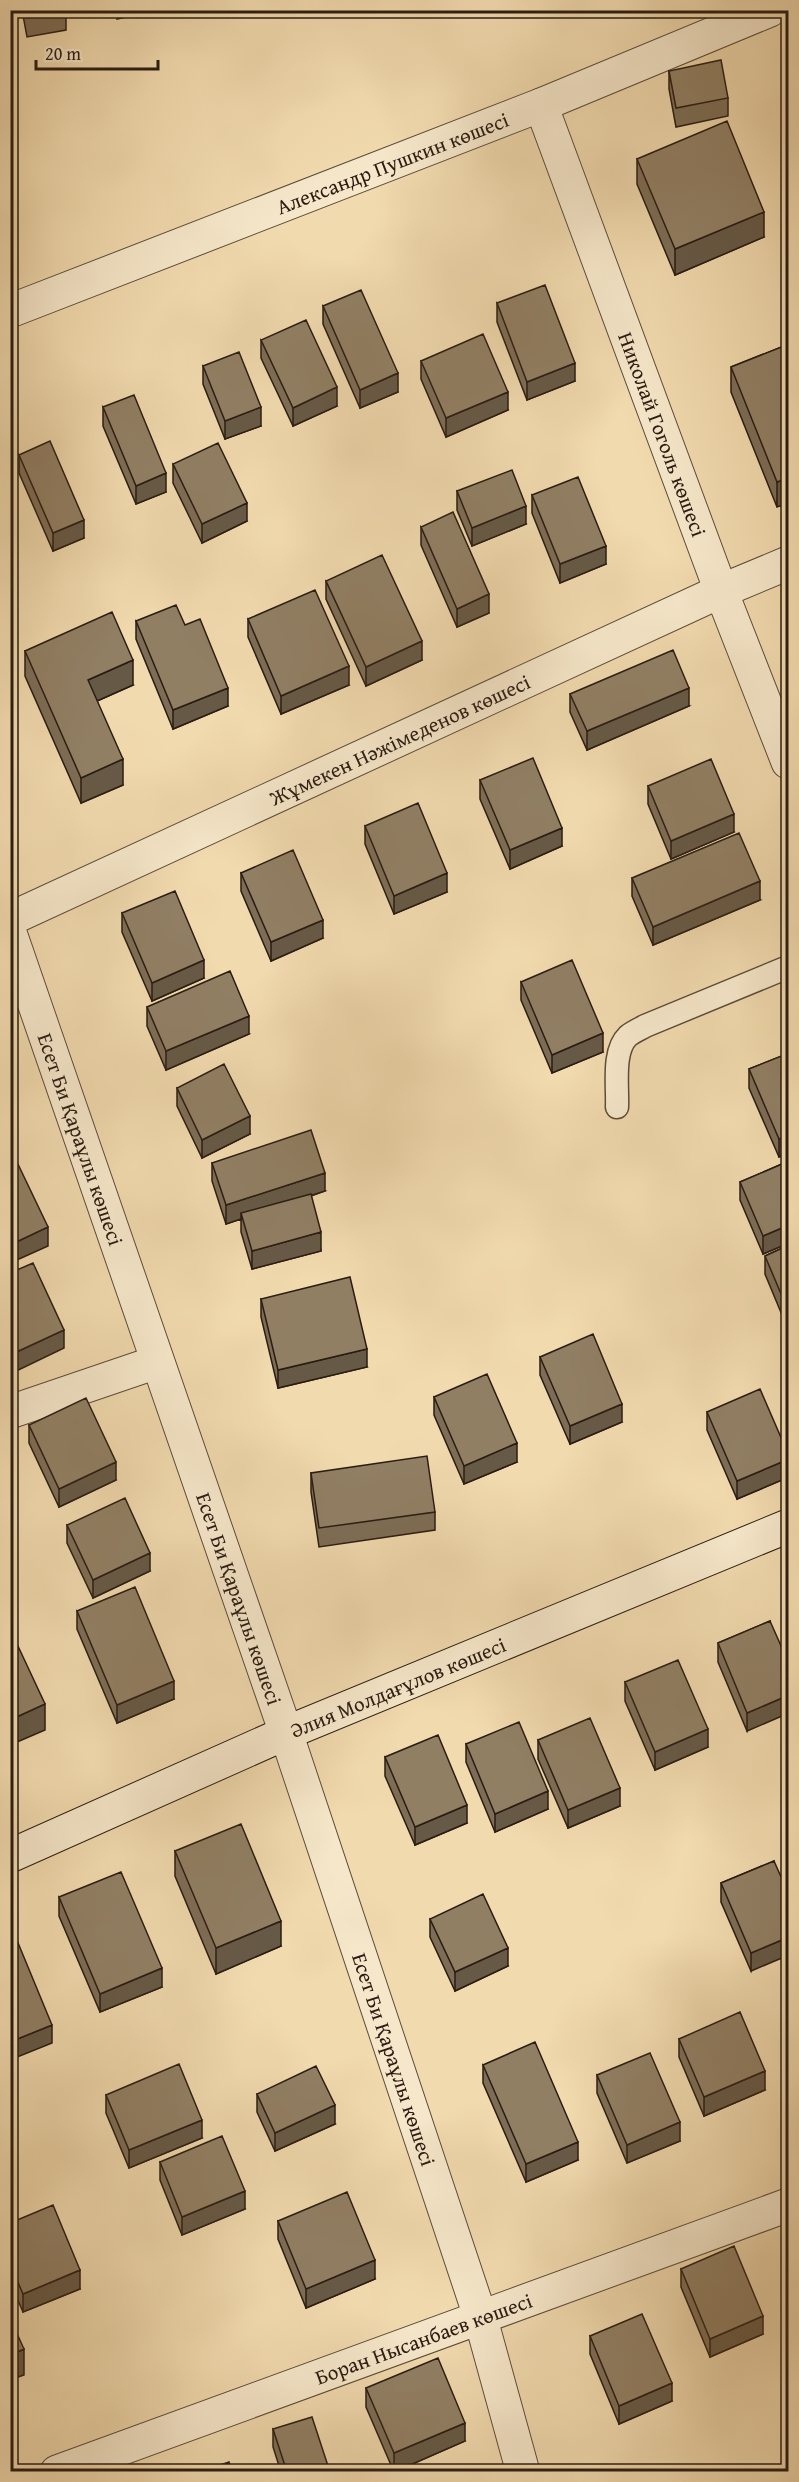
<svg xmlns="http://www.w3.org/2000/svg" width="799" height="2482" viewBox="0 0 799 2482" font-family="'Gentium Book Plus',serif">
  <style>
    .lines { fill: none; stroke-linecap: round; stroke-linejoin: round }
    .service-casing { stroke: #5c4c3a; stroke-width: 25 }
    .minor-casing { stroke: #5c4c3a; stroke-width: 35 }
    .secondary-casing { stroke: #2a1c13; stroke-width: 35 }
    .service { stroke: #f6e7ca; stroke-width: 22 }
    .minor { stroke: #f6e7ca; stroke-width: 33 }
    .secondary { stroke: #f6e7ca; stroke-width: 33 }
    .wall { fill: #7d6d56; stroke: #2a1c13; stroke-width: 1.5 }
    .shaded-wall { fill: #665946; stroke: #2a1c13; stroke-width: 1.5 }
    .building { fill: #917f64; stroke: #2a1c13; stroke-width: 1.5 }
    .labels { text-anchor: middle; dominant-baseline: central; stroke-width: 4.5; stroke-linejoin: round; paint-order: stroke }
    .street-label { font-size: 21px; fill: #2a1c13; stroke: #f6e7ca }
  </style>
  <rect width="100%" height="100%" fill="#f1daae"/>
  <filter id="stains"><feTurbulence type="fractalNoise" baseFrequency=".00333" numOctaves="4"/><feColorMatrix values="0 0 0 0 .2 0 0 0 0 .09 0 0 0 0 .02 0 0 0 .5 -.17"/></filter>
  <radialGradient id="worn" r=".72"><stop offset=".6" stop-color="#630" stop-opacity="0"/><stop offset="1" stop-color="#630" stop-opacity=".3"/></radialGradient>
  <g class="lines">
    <defs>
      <path id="service" d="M617,1107C618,1087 612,1051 628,1036C633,1032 640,1029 645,1026L788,967"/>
      <g id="minor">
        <path id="s1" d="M541,105L721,591L788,762"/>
        <path id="s2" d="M10,311L541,105L770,10"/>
        <path id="s3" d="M10,919L721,591L788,563"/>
        <path id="s4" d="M10,933L286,1733L480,2316L523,2472"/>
        <path d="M10,1412L157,1362"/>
        <path id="s5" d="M57,2472L788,2205"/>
      </g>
      <g id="secondary">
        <path id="s6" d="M10,1856L286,1733L788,1526"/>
      </g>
    </defs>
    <use href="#service" class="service-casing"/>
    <use href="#minor" class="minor-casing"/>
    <use href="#secondary" class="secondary-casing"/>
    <use href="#service" class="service"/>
    <use href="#minor" class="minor"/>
    <use href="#secondary" class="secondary"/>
  </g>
  <path class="wall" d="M22,10H66V30L27,37Z
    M669,71L728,98V116L676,127L669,89Z
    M789,101V130L787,127V102Z
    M637,159L764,237L675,275L637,184Z
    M497,303L575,381L527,400L497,322Z
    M323,306L398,392L360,408L323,324Z
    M261,340L337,406L293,426L261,358Z
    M789,344L777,507L731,392V367Z
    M421,361L508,410L446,437L421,379Z
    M203,366L261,426L225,439L203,384Z
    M103,407L166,492L136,504L103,426Z
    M19,455L84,538L53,551L19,473Z
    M173,464L247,521L202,543L173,483Z
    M457,491L526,524L472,546L457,510Z
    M532,495L606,564L560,583L532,513Z
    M421,527L489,613L457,627L421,545Z
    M326,581L422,660L366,686L326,599Z
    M248,619L349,685L281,714L248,637Z
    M136,621L228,706L173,729L136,639Z
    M25,651L133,685L97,701L123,785L81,803L25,676Z
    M570,694L689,706L587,750L570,712Z
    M480,780L562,846L510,869L480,799Z
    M648,786L734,832L671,859L648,804Z
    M365,826L447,892L394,914L365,844Z
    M241,873L323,938L271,961L241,891Z
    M632,878L760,900L653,945L632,896Z
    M122,913L204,978L152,1001L122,932Z
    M521,982L603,1052L552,1073L521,1000Z
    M147,1007L249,1034L166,1070L147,1026Z
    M789,1053V1153L779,1157L749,1088V1069Z
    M177,1088L250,1134L202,1158L177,1106Z
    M789,1161V1243L763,1254L740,1200V1182Z
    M212,1163L325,1191L311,1196L321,1251L252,1269L241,1232V1219L226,1224L212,1181Z
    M789,1245V1326L787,1327L765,1274V1256Z
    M261,1299L367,1367L278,1388L261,1317Z
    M540,1357L622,1422L570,1444L540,1375Z
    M434,1397L517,1462L464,1484L434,1415Z
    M707,1412L789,1459V1477L737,1499L707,1430Z
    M29,1425L116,1480L59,1507L29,1443Z
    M311,1473L435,1512V1530L319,1547L311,1492Z
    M67,1525L150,1571L93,1598L67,1543Z
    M77,1611L174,1699L117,1723L77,1629Z
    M770,1621L747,1731L718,1662V1643Z
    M625,1682L708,1747L655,1770L625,1701Z
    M538,1740L620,1806L568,1828L538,1759Z
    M466,1744L548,1809L495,1832L466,1762Z
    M385,1757L467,1823L415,1845L385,1776Z
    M175,1851L281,1946L216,1974L175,1876Z
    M774,1861L751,1971L721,1902V1883Z
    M59,1897L162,1987L100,2012L59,1916Z
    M430,1919L508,1966L455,1991L430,1937Z
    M679,2039L765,2090L704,2116L679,2057Z
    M483,2065L578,2160L526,2182L483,2083Z
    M597,2075L680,2141L627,2163L597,2093Z
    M257,2094L335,2124L275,2151L257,2112Z
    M106,2095L202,2138L129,2168L106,2113Z
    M160,2162L245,2209L182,2235L160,2180Z
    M278,2221L375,2279L306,2308L278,2239Z
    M10,2223L80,2289L23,2312L10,2282Z
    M681,2269L763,2334L710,2357L681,2287Z
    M590,2336L672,2401L619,2424L590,2354Z
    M366,2388L465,2441L394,2472L366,2407Z
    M273,2429L330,2472H281L273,2447Z"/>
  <path class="shaded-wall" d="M117,10H154V11L117,19Z
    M764,212V237L675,275V249Z
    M575,363V381L527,400V382Z
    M398,373V392L360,408V390Z
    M337,387V406L293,426V408Z
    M508,392V410L446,437V418Z
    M261,407V426L225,439V421Z
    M166,473V492L136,504V486Z
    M789,478V503L777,507V482Z
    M247,503V521L202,543V524Z
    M526,506V524L472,546V528Z
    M84,520V538L53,551V533Z
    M606,546V564L560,583V564Z
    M489,594V613L457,627V609Z
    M422,641V660L366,686V667Z
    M133,660V685L88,705V680Z
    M349,666V685L281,714V696Z
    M228,688V706L173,729V710Z
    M689,688V706L587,750V731Z
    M123,759V785L81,803V778Z
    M734,814V832L671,859V841Z
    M562,828V846L510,869V850Z
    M447,873V892L394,914V896Z
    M760,881V900L653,945V927Z
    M323,920V938L271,961V942Z
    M204,960V978L152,1001V983Z
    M249,1016V1034L166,1070V1051Z
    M603,1033V1052L552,1073V1055Z
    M250,1116V1134L202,1158V1140Z
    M789,1135V1153L779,1157V1139Z
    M325,1173V1191L242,1218L241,1213V1219L226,1224V1205Z
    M789,1225V1243L763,1254V1236Z
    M48,1227V1246L10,1263V1245Z
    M321,1232V1251L252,1269V1251Z
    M787,1308H789V1326L787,1327Z
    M64,1330V1348L10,1374V1355Z
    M367,1349V1367L278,1388V1370Z
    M622,1404V1422L570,1444V1426Z
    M517,1443V1462L464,1484V1466Z
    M789,1459V1477L737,1499V1481Z
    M116,1462V1480L59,1507V1489Z
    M150,1553V1571L93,1598V1580Z
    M174,1681V1699L117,1723V1705Z
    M789,1695V1713L747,1731V1713Z
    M45,1704V1730L10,1745V1720Z
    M708,1729V1747L655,1770V1752Z
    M620,1788V1806L568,1828V1810Z
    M548,1791V1809L495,1832V1814Z
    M467,1805V1823L415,1845V1827Z
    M281,1921V1946L216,1974V1948Z
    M789,1937V1955L751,1971V1953Z
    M508,1948V1966L455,1991V1972Z
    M162,1968V1987L100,2012V1994Z
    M52,2025V2043L10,2060V2042Z
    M765,2071V2090L704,2116V2097Z
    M335,2105V2124L275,2151V2133Z
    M202,2120V2138L129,2168V2150Z
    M680,2122V2141L627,2163V2145Z
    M578,2142V2160L526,2182V2164Z
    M245,2191V2209L182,2235V2217Z
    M375,2260V2279L306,2308V2289Z
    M80,2270V2289L23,2312V2294Z
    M763,2316V2334L710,2357V2339Z
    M24,2349V2375L10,2380V2355Z
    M672,2383V2401L619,2424V2406Z
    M465,2423V2441L394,2472V2453Z"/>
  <path class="building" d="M26,10H66V12L27,18Z
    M721,60L728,98L676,108L669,71Z
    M727,121L764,212L675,249L637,159Z
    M545,285L575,363L527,382L497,303Z
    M361,290L398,373L360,390L323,306Z
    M306,320L337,387L293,408L261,340Z
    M483,334L508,392L446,418L421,361Z
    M789,344V478L777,482L731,367Z
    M239,352L261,407L225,421L203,366Z
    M134,395L166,473L136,486L103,407Z
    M50,441L84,520L53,533L19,455Z
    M218,443L247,503L202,524L173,464Z
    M512,470L526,506L472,528L457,491Z
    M578,477L606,546L560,564L532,495Z
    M453,512L489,594L457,609L421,527Z
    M382,555L422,641L366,667L326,581Z
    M315,590L349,666L281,696L248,619Z
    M176,605L185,625L200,619L228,688L173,710L136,621Z
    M112,612L133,660L88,680L123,759L81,778L25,651Z
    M673,650L689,688L587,731L570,694Z
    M533,758L562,828L510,850L480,780Z
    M711,759L734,814L671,841L648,786Z
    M418,803L447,873L394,896L365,826Z
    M739,833L760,881L653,927L632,878Z
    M293,850L323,920L271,942L241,873Z
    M175,891L204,960L152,983L122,913Z
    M572,960L603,1033L552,1055L521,982Z
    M230,971L249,1016L166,1051L147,1007Z
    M789,1053V1135L779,1139L749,1069Z
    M224,1064L250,1116L202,1140L177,1088Z
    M311,1130L325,1173L226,1205L212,1163Z
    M16,1160L48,1227L10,1245V1163Z
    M789,1161V1225L763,1236L740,1182Z
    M311,1194L321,1232L252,1251L241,1213Z
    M789,1245V1308H787L765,1256Z
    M33,1263L64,1330L10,1355V1273Z
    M350,1277L367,1349L278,1370L261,1299Z
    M593,1334L622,1404L570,1426L540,1357Z
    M487,1374L517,1443L464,1466L434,1397Z
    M760,1389L789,1456V1459L737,1481L707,1412Z
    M86,1398L116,1462L59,1489L29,1425Z
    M427,1456L435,1512L319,1528L311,1473Z
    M125,1498L150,1553L93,1580L67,1525Z
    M135,1587L174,1681L117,1705L77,1611Z
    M770,1621L789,1664V1695L747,1713L718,1643Z
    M10,1629L45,1704L10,1720Z
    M678,1660L708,1729L655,1752L625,1682Z
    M590,1718L620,1788L568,1810L538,1740Z
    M519,1722L548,1791L495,1814L466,1744Z
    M438,1735L467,1805L415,1827L385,1757Z
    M241,1824L281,1921L216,1948L175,1851Z
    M774,1861L789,1895V1937L751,1953L721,1883Z
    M121,1872L162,1968L100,1994L59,1897Z
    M483,1894L508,1948L455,1972L430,1919Z
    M16,1938L52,2025L10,2042V1940Z
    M740,2012L765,2071L704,2097L679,2039Z
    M535,2042L578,2142L526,2164L483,2065Z
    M650,2053L680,2122L627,2145L597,2075Z
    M179,2064L202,2120L129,2150L106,2095Z
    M316,2066L335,2105L275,2133L257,2094Z
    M222,2136L245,2191L182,2217L160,2162Z
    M347,2192L375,2260L306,2289L278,2221Z
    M53,2205L80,2270L23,2294L10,2264V2223Z
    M734,2246L763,2316L710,2339L681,2269Z
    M642,2314L672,2383L619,2406L590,2336Z
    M10,2318L24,2349L10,2355Z
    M438,2358L465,2423L394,2453L366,2388Z
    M312,2417L330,2472H287L273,2429Z
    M229,2462L232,2472H200Z"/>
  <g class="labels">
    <g class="street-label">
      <text stroke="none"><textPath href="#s2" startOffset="410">Александр Пушкин көшесі</textPath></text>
      <text stroke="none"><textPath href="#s1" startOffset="351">Николай Гоголь көшесі</textPath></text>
      <text stroke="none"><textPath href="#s3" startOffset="429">Жұмекен Нәжімеденов көшесі</textPath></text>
      <text stroke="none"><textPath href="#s4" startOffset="218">Есет Би Қараұлы көшесі</textPath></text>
      <text stroke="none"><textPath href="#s4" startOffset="704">Есет Би Қараұлы көшесі</textPath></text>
      <text stroke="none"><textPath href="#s6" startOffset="423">Әлия Молдағұлов көшесі</textPath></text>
      <text stroke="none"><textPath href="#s4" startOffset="1190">Есет Би Қараұлы көшесі</textPath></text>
      <text stroke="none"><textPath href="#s5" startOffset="390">Боран Нысанбаев көшесі</textPath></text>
    </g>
  </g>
  <rect width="799" height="2482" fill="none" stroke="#f1daae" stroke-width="36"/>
  <rect x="12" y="12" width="775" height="2458" fill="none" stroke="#2a1c13" stroke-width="3"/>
  <rect x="18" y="18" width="763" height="2446" fill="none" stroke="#2a1c13" stroke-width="1.5"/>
  <path d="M36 60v9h122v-9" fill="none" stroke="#2a1c13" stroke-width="3"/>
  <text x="45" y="60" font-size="18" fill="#2a1c13" stroke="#f6e7ca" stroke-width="4.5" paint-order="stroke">20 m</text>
  <rect width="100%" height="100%" filter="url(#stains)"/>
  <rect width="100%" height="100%" fill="url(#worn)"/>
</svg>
